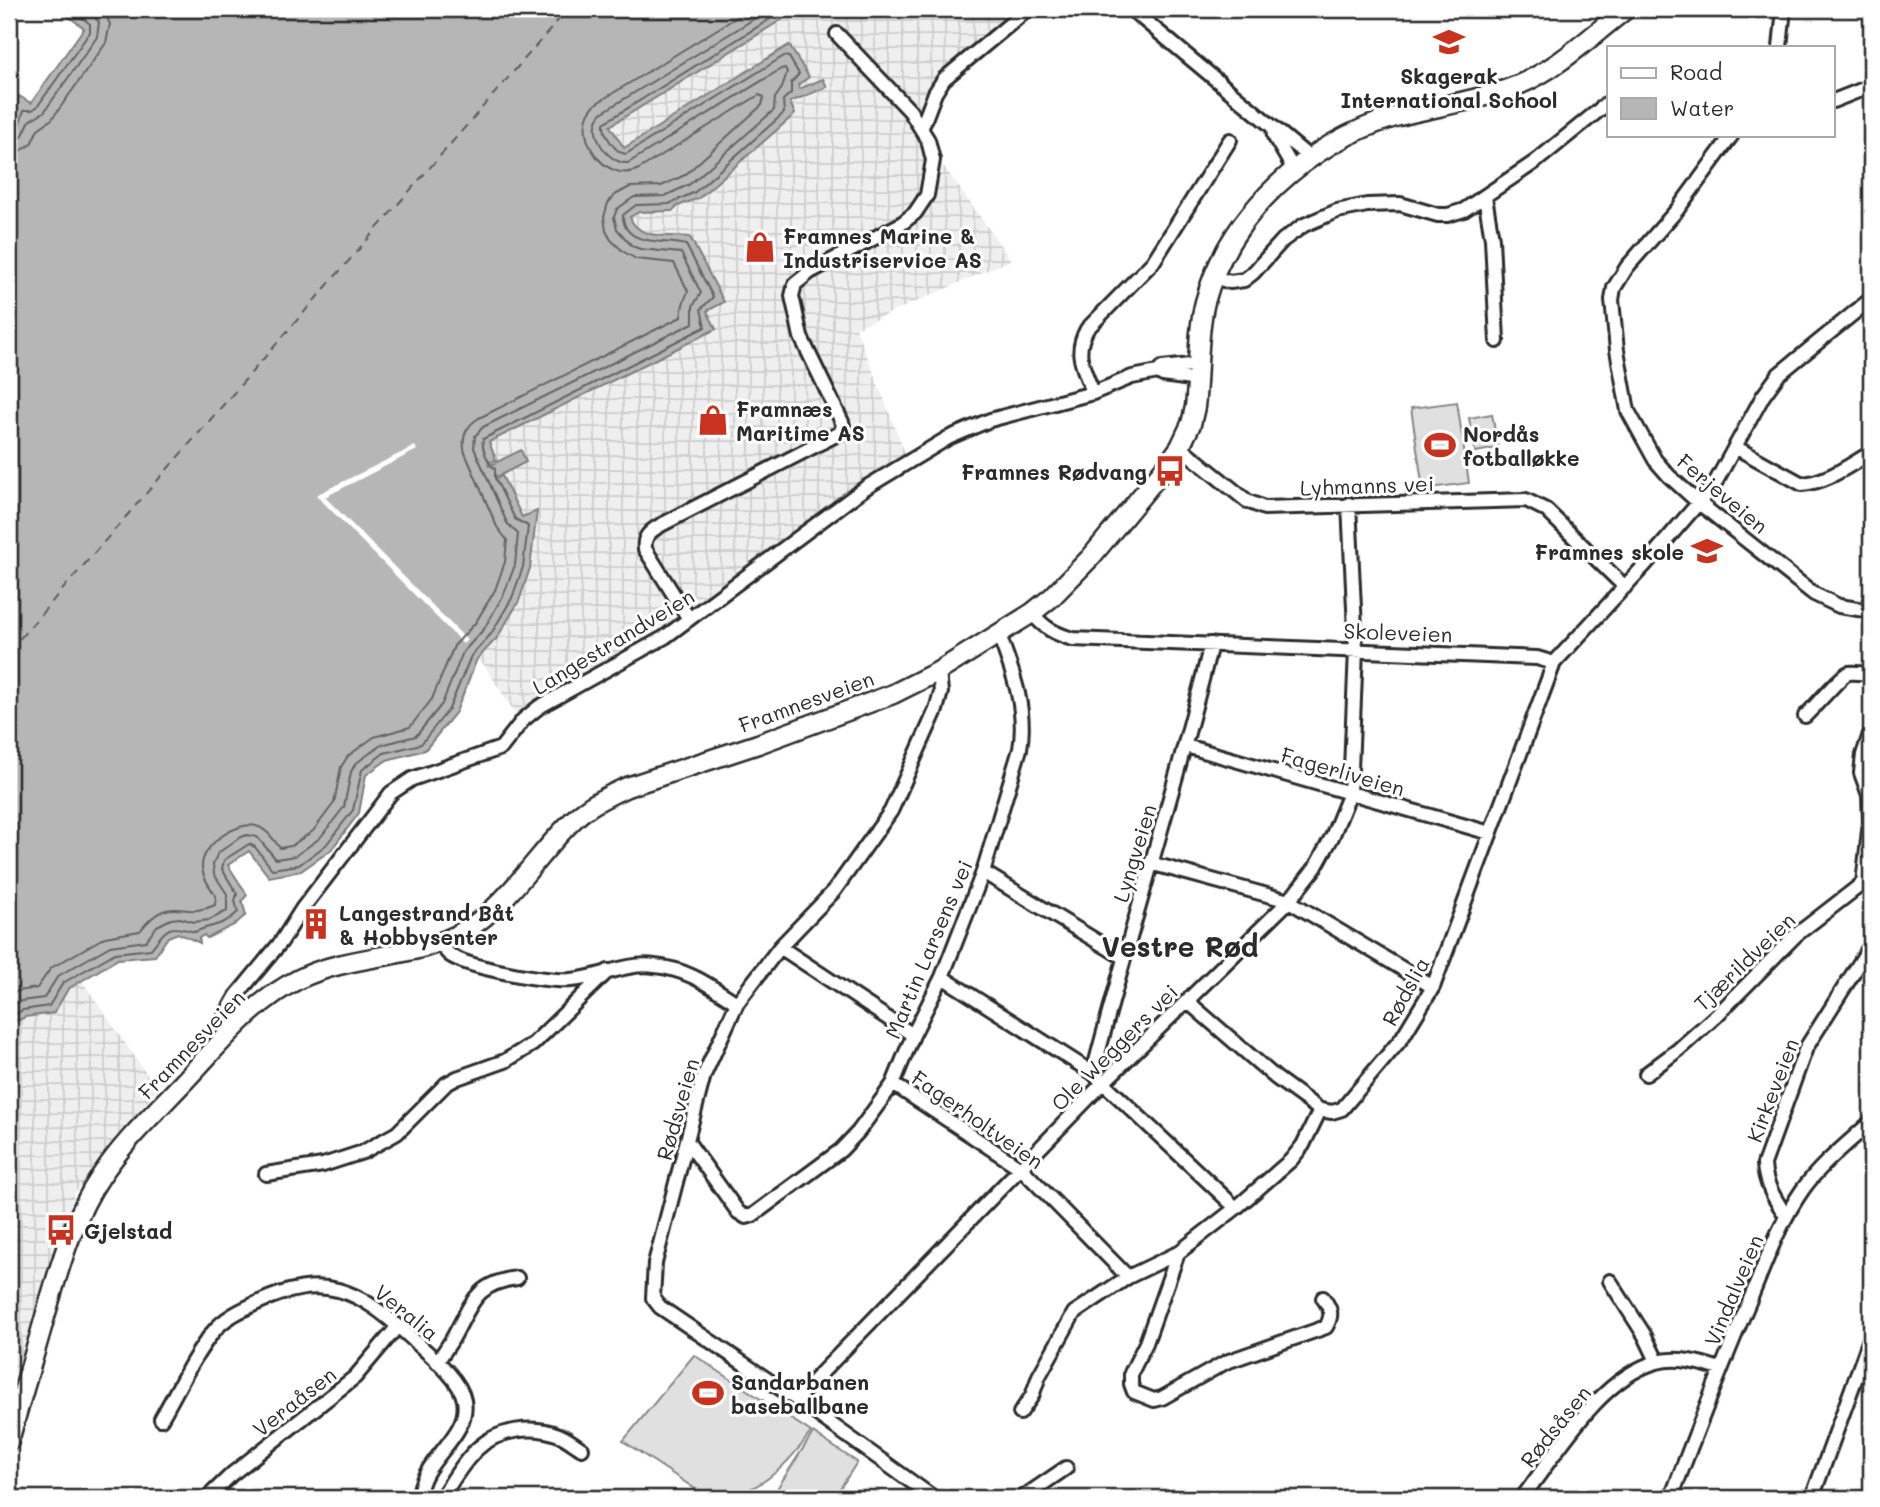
<svg xmlns="http://www.w3.org/2000/svg" width="1880" height="1507" viewBox="0 0 1880 1507" font-family="Mali,sans-serif">
  <style>
    .industrial { fill: url(#industrial-grid) }
    .grass { fill: #e0e0e0; stroke: #868686; stroke-width: 2 }
    .water { fill: #b6b6b6; stroke: #7e7e7e; stroke-width: 2 }
    .pier { fill: #fff }
    .lines { fill: none; stroke-linecap: round; stroke-linejoin: round }
    .shore { stroke: #636363; stroke-width: 2 }
    .ferry { stroke: #5c5c5c; stroke-width: 2; stroke-dasharray: 9 7; stroke-linecap: butt }
    .minor-casing { stroke: #2b2b2b; stroke-width: 18 }
    .secondary-casing { stroke: #2b2b2b; stroke-width: 23 }
    .minor { stroke: #fff; stroke-width: 12 }
    .secondary { stroke: #fff; stroke-width: 18 }
    .labels { text-anchor: middle; dominant-baseline: central; stroke-width: 6; stroke-linejoin: round; paint-order: stroke }
    .poi-label { font-size: 21px; font-weight: bold; fill: #2b2b2b; stroke: #fff; text-anchor: start }
    .street-label { font-size: 21px; fill: #2b2b2b; stroke: #fff }
    .district-label { font-size: 28px; font-weight: bold; fill: #2b2b2b; stroke: #fff }
  </style>
  <defs>
    <pattern id="industrial-grid" width="8" height="8" patternUnits="userSpaceOnUse" patternTransform="scale(1.75)"><rect width="8" height="8" fill="#efefef"/><path d="M0 4h8M4 0v8" fill="none" stroke="#cdcdcd"/></pattern>
  </defs>
  <rect width="100%" height="100%" fill="#fff"/>
  <filter id="ink" filterUnits="userSpaceOnUse"><feTurbulence type="fractalNoise" baseFrequency=".0143" numOctaves="2"/><feDisplacementMap in="SourceGraphic" scale="14" xChannelSelector="R" yChannelSelector="G"/><feConvolveMatrix kernelMatrix="1 2 1 2 8 2 1 2 1" color-interpolation-filters="sRGB"/></filter>
  <g filter="url(#ink)">
    <path class="industrial" d="M799,9H1028L944,79L922,127L932,150L1011,260L856,328L908,460L665,636L521,722L484,665L477,659L497,638L537,511L522,517L502,476L495,477L526,462L521,450L489,466V442L716,329L707,310L724,302L690,237L641,233L632,224L630,217L639,212L672,211L678,206L699,198L794,114L789,102L827,87L823,79L799,89L789,45L624,148L610,126Z
      M82,981L157,1089L74,1194L9,1408V1025L25,1017L54,1013L68,989Z"/>
    <path class="grass" d="M1457,402L1469,483L1423,489L1411,408Z
      M1492,414L1498,448L1475,452L1469,418Z
      M694,1355L811,1432C786,1468 755,1498 709,1498L623,1441Z
      M813,1433L857,1462L834,1498H771Z"/>
    <path class="water" d="M73,9H799L610,126L624,148L789,45L809,77L798,85L799,89L823,79L827,87L790,102L795,114L699,198L678,206L672,211L639,212L630,217C637,240 670,235 690,237L724,302L707,311L716,329L489,442L496,460L488,463L489,466L521,450L526,462L495,478L502,476L522,517L537,511L530,568L519,601L497,638L477,659L456,712L425,750L387,760L366,775L359,813L331,850L301,871L269,877L249,851L228,865L247,895L242,901L246,915L234,925L207,938L204,935L199,938L200,943L178,933L168,937L155,956L118,959L68,989L54,1013L25,1017L9,1025V137L19,96L31,103L84,28L68,16Z"/>
    <path class="pier" d="M415,446L417,450L325,497L463,636L467,640L463,644L316,495Z"/>
    <g class="lines">
      <path class="shore" d="M9,133L18,129L24,110H32L37,107L90,32V24L79,15L78,9
        M9,141L22,137L30,120L44,112L97,37L99,22L87,9
        M9,152L22,150L31,144L38,129L52,119L106,43L110,24L103,9
        M9,995L18,991L37,988L51,968L105,937L140,931C171,891 182,921 215,905L216,896C210,887 202,877 202,866C202,845 236,821 256,826C267,829 273,839 280,848L291,846L313,831L334,803L341,767L348,756L374,737L410,727L432,699L454,646L476,622L495,590L505,562L507,540L497,527L465,453C461,438 466,426 479,418L681,317L683,304L688,291L674,263L636,259L624,252L611,240L606,231L604,217L608,203L615,195L630,187L661,186L685,175L762,105L764,97L759,95L639,169C604,187 566,128 597,103L750,9
        M9,1007L21,1001L44,998L58,976L110,946L146,941L157,926L171,919L180,918L194,922L209,920L227,911V894L214,874L213,864L218,853L239,838L247,835L257,837L276,859L295,856L320,838L344,807L351,772L355,764L381,745L416,736L442,704L463,652L484,629L504,594L515,565L518,534L507,523L474,448L475,436L483,427L693,323V306L701,293L681,253L640,249L632,246L617,229L614,217L617,209L634,197L665,196L690,184L774,110L775,98L782,88L787,72L785,68L781,69L628,163C606,164 584,128 603,112L770,9
        M9,1017L23,1010L49,1006L63,983L115,953L151,949C168,927 167,924 195,932C210,924 222,928 238,912L235,901L237,894L222,869L224,860L249,844L255,847L272,869L299,865L326,845L353,810L362,770L384,753L421,744L449,709L471,656L491,634L512,598L523,567L528,526L515,519L495,478V469C488,463 481,448 483,439L705,327L701,309L713,297L686,245C666,239 623,248 623,215L636,205L669,204L695,192L784,113L783,100L791,93V83L799,74L789,57L784,56L626,154C615,153 603,134 604,123L786,9"/>
      <path class="ferry" d="M9,651L568,9"/>
      <defs>
        <path id="minor" d="M1131,9L1310,158
          M1780,47L1784,9
          M1833,101L1871,86
          M922,127L935,93L944,79L1028,9
          M1273,128L1274,136L1294,170
          M1732,135L1677,210L1627,267L1614,288L1612,300L1617,350L1628,411L1655,460L1669,476L1699,503L1814,594L1839,606L1871,611
          M1485,197L1492,239L1497,341
          M1214,277L1230,282L1244,280L1253,273L1283,240L1304,225L1337,211L1367,205L1400,204L1438,215H1448L1464,210L1535,162L1609,102
          M1158,372L1163,375L1198,380
          M1093,393C1084,368 1073,354 1087,329L1153,262L1230,140
          M1180,447L1247,501L1264,508L1526,500L1546,510L1625,587
          M1735,447L1802,484C1828,482 1849,465 1871,453
          M1032,613C1044,628 1055,634 1073,639L1537,658L1554,663
          M689,619L645,549C643,537 650,531 661,525L840,433L843,426L842,422L801,337L792,296L795,284L810,272L901,224L915,213L927,195L933,160L928,140L910,111L837,34
          M1805,716C1813,709 1842,674 1849,673C1856,672 1864,674 1871,674
          M1186,746L1490,833
          M1150,863L1289,901L1433,987
          M983,872L1123,957
          M1863,883L1870,822L1869,795L1861,773L1863,755L1871,731
          M441,942C443,947 446,952 450,955C468,968 549,982 571,980C600,978 625,962 655,966C688,969 710,986 737,1003
          M780,947L913,1035
          M942,977L1093,1073L1236,1208
          M1187,1001L1276,1078L1320,1110L1332,1112L1342,1109L1402,1038L1433,987L1554,663L1643,567L1714,485L1763,396L1779,374L1871,299
          M228,1035L224,1028L225,1016L237,995L281,942L302,909L391,793L412,779L501,748L523,720L539,707L665,637L865,488L948,438L990,420L1093,393L1132,377L1158,372L1162,368L1200,364
          M1093,1073C1130,929 1176,788 1211,644
          M1646,1074L1678,1050L1717,1015L1796,935L1863,883L1871,880
          M893,1084L1022,1169L1128,1277
          M687,1141L738,1212L746,1217L753,1215L841,1150L858,1132L893,1084L913,1035L942,977L983,872L1020,749C1027,708 1013,673 999,635
          M266,1174L323,1165L363,1152L397,1133L446,1084L457,1078L505,1061L533,1044L608,971
          M1786,1216C1775,1199 1765,1185 1764,1164L1806,1048L1871,945
          M1178,1253L1146,1343L1131,1373V1384L1134,1392L1154,1400L1162,1398L1226,1362L1326,1327C1333,1315 1331,1309 1323,1298
          M1610,1281L1645,1336L1657,1361
          M437,1362C443,1353 450,1344 455,1334C472,1303 476,1283 517,1278
          M796,1399L1104,1082L1289,901L1315,868L1332,837L1350,793L1356,650L1349,504
          M1020,1413L1032,1396L1039,1376L1074,1313L1128,1277L1178,1253L1236,1208L1291,1160L1303,1145L1320,1110
          M161,1419C178,1390 192,1358 213,1332C224,1318 241,1310 257,1303C324,1272 358,1289 409,1336C426,1352 460,1377 464,1400C471,1437 420,1459 419,1498
          M207,1498L232,1474L355,1377L398,1326
          M441,1498C452,1482 462,1463 477,1449C497,1430 532,1424 559,1435C567,1438 575,1445 582,1449
          M934,1498L796,1399L660,1307L653,1298L655,1263L704,1075L737,1003L780,947L834,891L891,811L936,710L941,692L939,671
          M1022,1498L1066,1468
          M1522,1498C1556,1454 1600,1377 1657,1362C1677,1356 1701,1363 1720,1369
          M1671,1498C1697,1430 1723,1362 1752,1295C1767,1258 1780,1222 1803,1189C1821,1164 1848,1143 1871,1122
          M1812,1498L1871,1336"/>
        <path id="secondary" d="M9,1441C21,1398 34,1356 46,1313C60,1266 73,1217 101,1176C126,1138 161,1107 192,1073C224,1039 256,1000 299,979C352,953 416,960 466,930C513,901 540,848 581,813C595,802 611,794 627,787L758,744L893,694L939,671L1032,613L1052,597L1091,557L1167,465L1180,447L1191,424L1195,407C1199,375 1197,332 1205,302C1229,213 1309,142 1395,117C1436,106 1479,101 1518,85C1558,69 1592,35 1626,9"/>
      </defs>
      <use href="#minor" class="minor-casing"/>
      <use href="#secondary" class="secondary-casing"/>
      <use href="#minor" class="minor"/>
      <use href="#secondary" class="secondary"/>
    </g>
  </g>
  <defs>
    <symbol id="school-bare" viewBox="-9 -9 18 18"><path d="M0-5L7-2L0 1L-7-2ZM-4 1L0 2.5L4 1V4Q0 6-4 4Z" fill="#c8321e" stroke="#fff" stroke-width="2.5" paint-order="stroke"/></symbol>
    <symbol id="shop-bare" viewBox="-9 -9 18 18"><path d="M-5-2.5h2.3a2.7 3.5 0 0 1 5.4 0H5L5.5 6h-11ZM-1.5-2.5h3a1.5 2.3 0 0 0-3 0Z" fill="#c8321e" stroke="#fff" stroke-width="2.5" paint-order="stroke"/></symbol>
    <symbol id="stadium-bare" viewBox="-9 -9 18 18"><path d="M0-5a6.5 5 0 1 0 0 10a6.5 5 0 1 0 0-10ZM-3.5-1.8h7v3.6h-7Z" fill="#c8321e" stroke="#fff" stroke-width="2.5" paint-order="stroke"/></symbol>
    <symbol id="bus-bare" viewBox="-9 -9 18 18"><path d="M-5-6H5V4H4V6H2V4H-2V6H-4V4H-5ZM-3.5-4V0h7V-4ZM-3.5 1.2v1.5H-2V1.2ZM2 1.2v1.5H3.5V1.2Z" fill="#c8321e" stroke="#fff" stroke-width="2.5" paint-order="stroke"/></symbol>
    <symbol id="building-bare" viewBox="-9 -9 18 18"><path d="M-4-6H4V6H1V3H-1V6H-4ZM-2.5-4.3h1.7v1.8h-1.7ZM.8-4.3h1.7v1.8H.8ZM-2.5-1h1.7V.8h-1.7ZM.8-1h1.7V.8H.8Z" fill="#c8321e" stroke="#fff" stroke-width="2.5" paint-order="stroke"/></symbol>
  </defs>
  <g fill-rule="evenodd">
    <use href="#school-bare" x="1427" y="20" width="44" height="44"/>
    <use href="#shop-bare" x="738" y="225" width="44" height="44"/>
    <use href="#shop-bare" x="691" y="398" width="44" height="44"/>
    <use href="#stadium-bare" x="1418" y="423" width="44" height="44"/>
    <use href="#bus-bare" x="1148" y="449" width="44" height="44"/>
    <use href="#school-bare" x="1685" y="529" width="44" height="44"/>
    <use href="#building-bare" x="294" y="902" width="44" height="44"/>
    <use href="#bus-bare" x="39" y="1208" width="44" height="44"/>
    <use href="#stadium-bare" x="686" y="1371" width="44" height="44"/>
  </g>
  <g class="labels">
    <g class="poi-label">
      <text x="1449" y="75" text-anchor="middle">Skagerak<tspan x="1449" dy="24">International School</tspan></text>
      <text x="783" y="235">Framnes Marine &amp;<tspan x="783" dy="24">Industriservice AS</tspan></text>
      <text x="736" y="408">Framnæs<tspan x="736" dy="24">Maritime AS</tspan></text>
      <text x="1463" y="433">Nordås<tspan x="1463" dy="24">fotballøkke</tspan></text>
      <text x="1147" y="471" text-anchor="end">Framnes Rødvang</text>
      <text x="1684" y="551" text-anchor="end">Framnes skole</text>
      <text x="339" y="912">Langestrand Båt<tspan x="339" dy="24">&amp; Hobbysenter</tspan></text>
      <text x="84" y="1230">Gjelstad</text>
      <text x="731" y="1381">Sandarbanen<tspan x="731" dy="24">baseballbane</tspan></text>
    </g>
    <g class="street-label">
      <text transform="translate(1367 485) rotate(-2)">Lyhmanns vei</text>
      <text transform="translate(1723 493) rotate(40)">Ferjeveien</text>
      <text transform="translate(1398 632) rotate(2)">Skoleveien</text>
      <text transform="translate(613 641) rotate(-31)">Langestrandveien</text>
      <text transform="translate(806 701) rotate(-20)">Framnesveien</text>
      <text transform="translate(1343 771) rotate(16)">Fagerliveien</text>
      <text transform="translate(1134 853) rotate(-73)">Lyngveien</text>
      <text transform="translate(928 949) rotate(-67)">Martin Larsens vei</text>
      <text transform="translate(1744 961) rotate(-44)">Tjærildveien</text>
      <text transform="translate(1405 991) rotate(-61)">Rødslia</text>
      <text transform="translate(191 1044) rotate(-46)">Framnesveien</text>
      <text transform="translate(1114 1047) rotate(-45)">Ole Weggers vei</text>
      <text transform="translate(1772 1090) rotate(-69)">Kirkeveien</text>
      <text transform="translate(677 1109) rotate(-74)">Rødsveien</text>
      <text transform="translate(978 1119) rotate(35)">Fagerholtveien</text>
      <text transform="translate(1733 1290) rotate(-67)">Vindalveien</text>
      <text transform="translate(407 1312) rotate(39)">Veralia</text>
      <text transform="translate(294 1401) rotate(-38)">Veraåsen</text>
      <text transform="translate(1555 1426) rotate(-51)">Rødsåsen</text>
    </g>
    <g class="district-label">
      <text x="1180" y="946">Vestre Rød</text>
    </g>
  </g>
  <rect width="1880" height="1507" fill="none" stroke="#fff" stroke-width="35"/>
  <rect x="18" y="18" width="1845" height="1472" fill="none" stroke="#2b2b2b" stroke-width="2.5" filter="url(#ink)"/>
  <rect x="1607" y="46" width="228" height="91" fill="#ffffff" stroke="#aaaaaa" stroke-width="2"/>
  <rect x="1621" y="68" width="35" height="10" fill="#ffffff" stroke="#aaaaaa" stroke-width="2"/>
  <text x="1670" y="80" font-size="21" fill="#2b2b2b">Road</text>
  <rect x="1621" y="98" width="35" height="21" fill="#b6b6b6" stroke="#aaaaaa" stroke-width="2"/>
  <text x="1670" y="116" font-size="21" fill="#2b2b2b">Water</text>
</svg>
